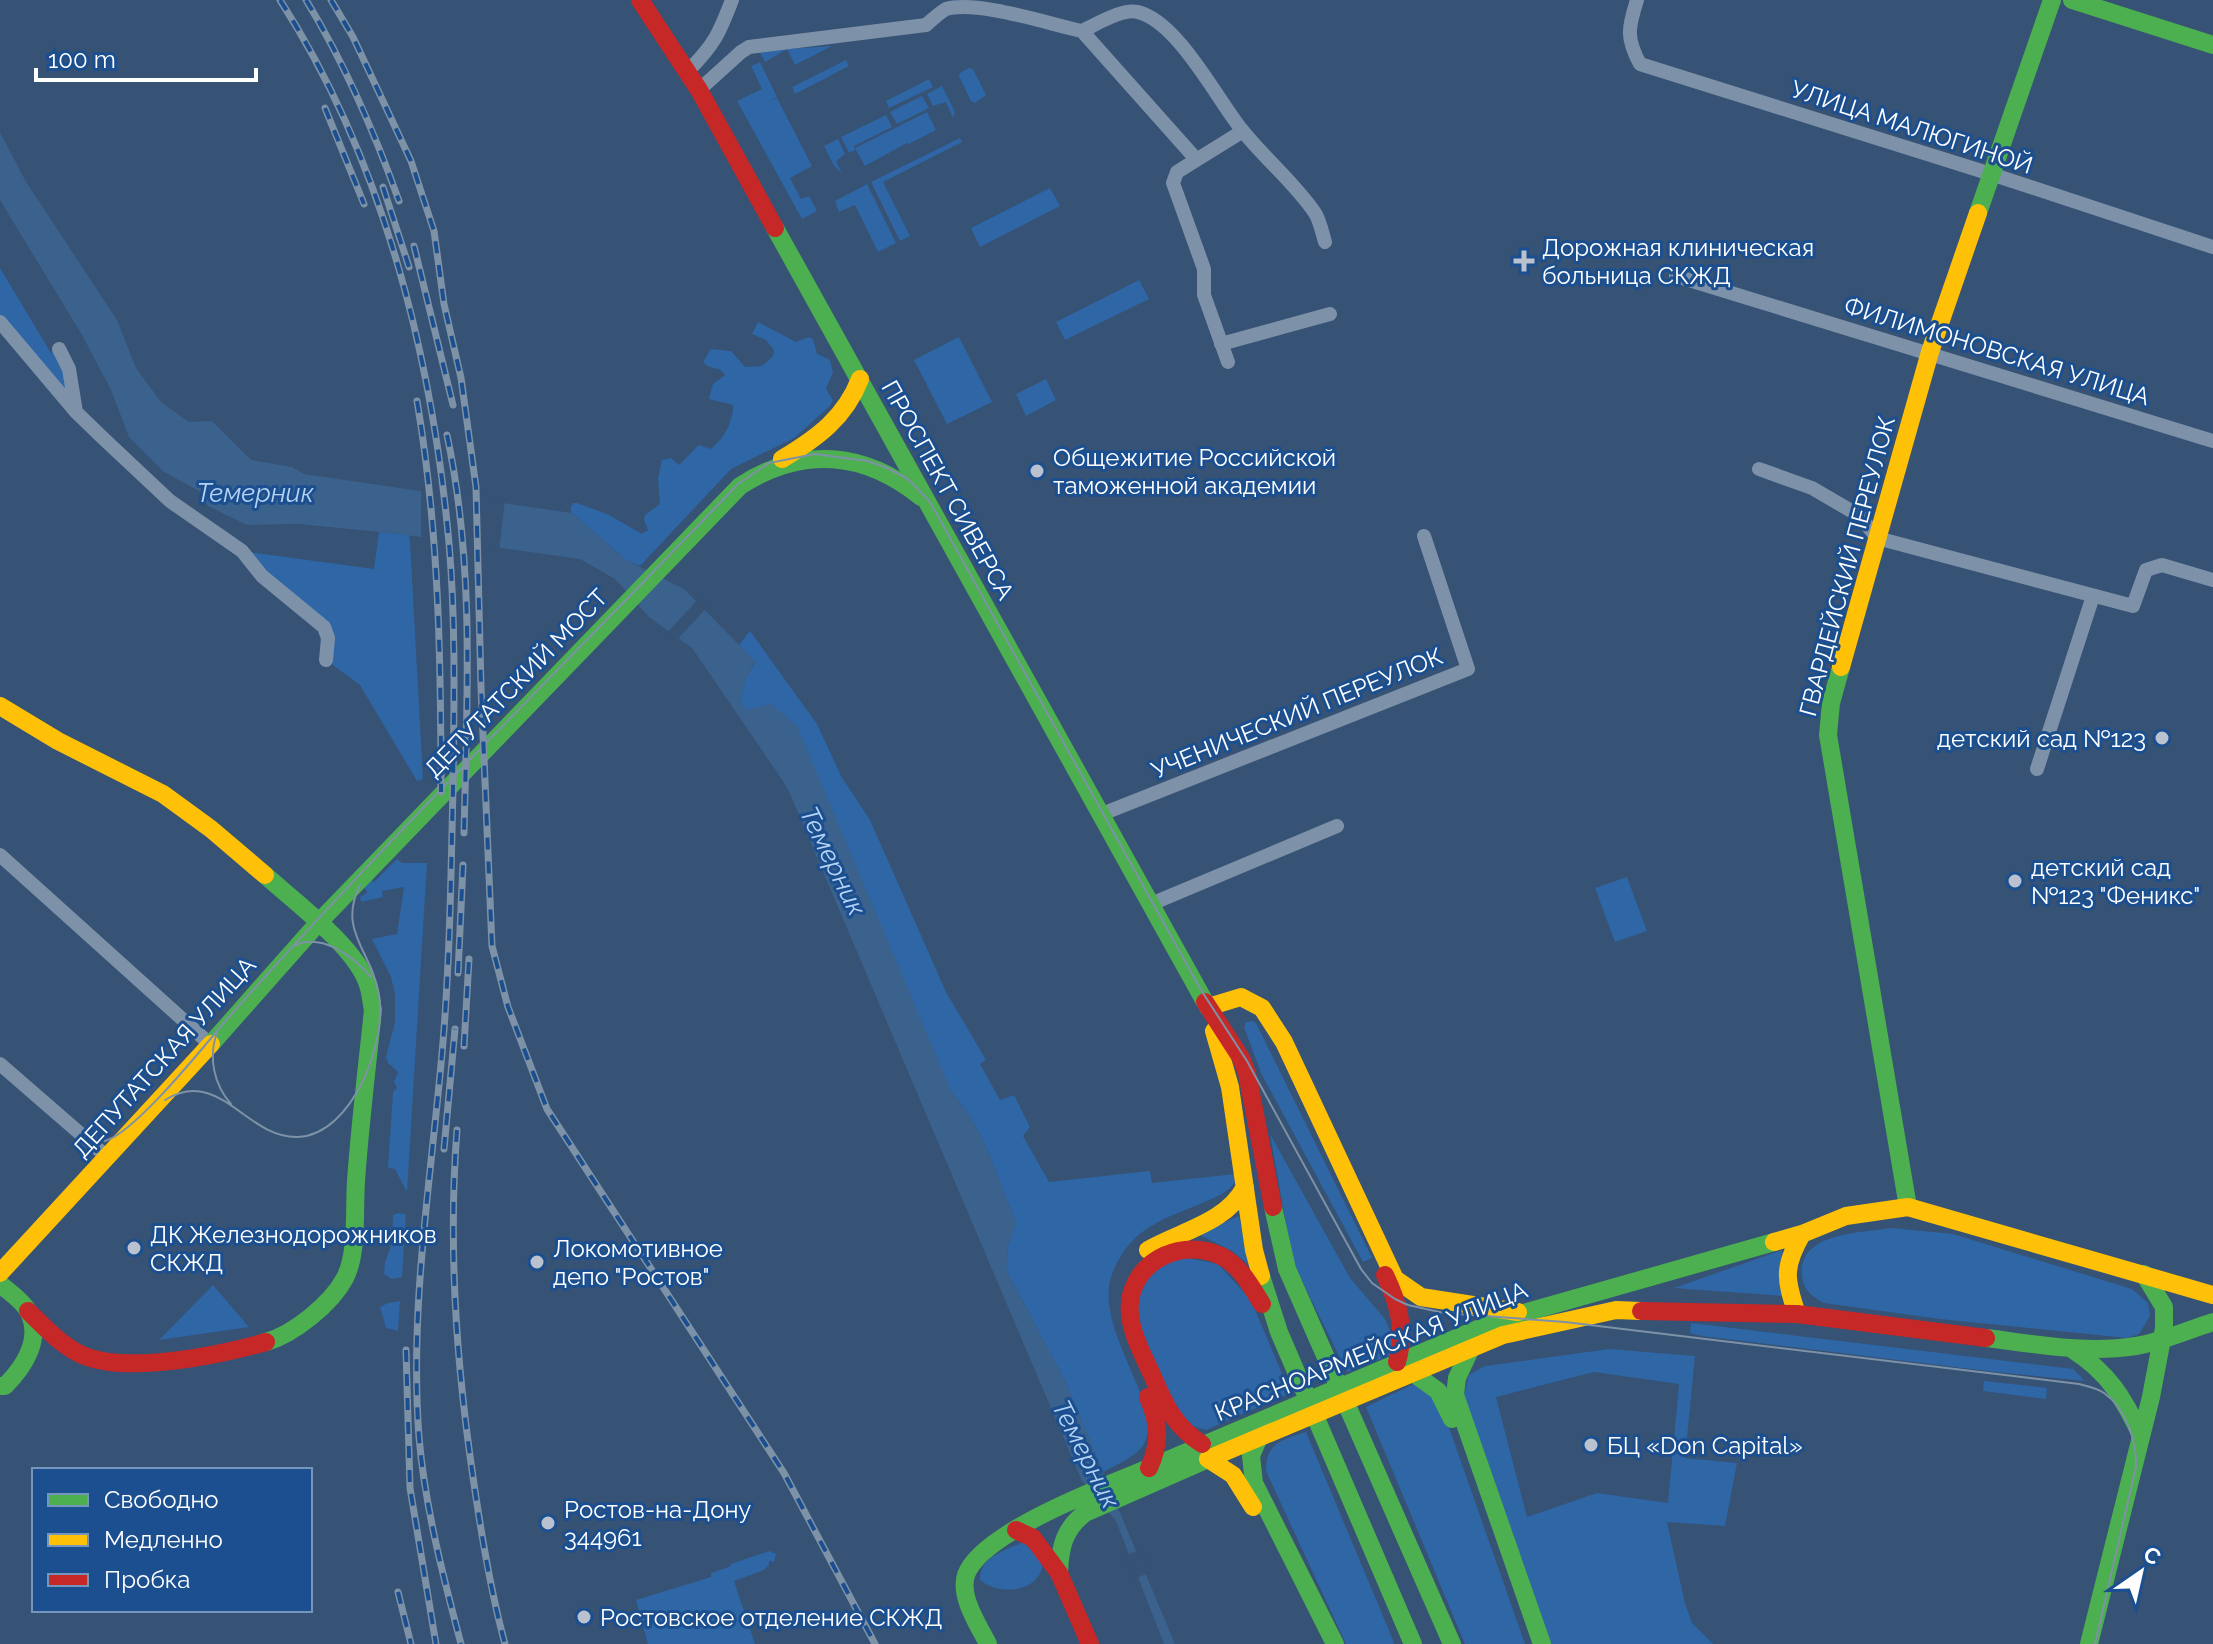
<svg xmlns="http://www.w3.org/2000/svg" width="2213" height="1644" viewBox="0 0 2213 1644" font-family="Raleway,sans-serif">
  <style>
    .green { fill: #2f66a5; fill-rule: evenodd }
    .water { fill: #3b618d }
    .pier { fill: #365274 }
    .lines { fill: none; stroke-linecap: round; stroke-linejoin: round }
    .street { stroke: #7d92a8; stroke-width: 14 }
    .fast { stroke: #4caf50; stroke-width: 18 }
    .slow { stroke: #ffc107; stroke-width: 18 }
    .jam { stroke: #c62828; stroke-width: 18 }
    .tram { stroke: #7e92a7; stroke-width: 2 }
    .rail-casing { stroke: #7e92a7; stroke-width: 7 }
    .rail { stroke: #1b4f8f; stroke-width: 4; stroke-dasharray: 12; stroke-linecap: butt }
    .poi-dot { fill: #b9c2ce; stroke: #1b4f8f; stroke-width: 3 }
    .labels { text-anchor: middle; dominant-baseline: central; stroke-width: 6; stroke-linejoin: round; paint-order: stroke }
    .street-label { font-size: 24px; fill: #fff; stroke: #1b4f8f }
    .poi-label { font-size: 24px; fill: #fff; stroke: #1b4f8f; text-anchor: start }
    .water-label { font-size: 26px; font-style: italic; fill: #b5d3f5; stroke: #1b4f8f }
  </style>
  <rect width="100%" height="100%" fill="#365274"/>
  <path class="green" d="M832,46L795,65L787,49L765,62L759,51Z
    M846,60L849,66L795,94L792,87Z
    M760,62L777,97L768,102L777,98L812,166L790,178L801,199L809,196L817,211L802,219L737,101L762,89L751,66Z
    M969,68L973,69L986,95L975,103L971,101L959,76L960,73Z
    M929,79L933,87L889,108L886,101Z
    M942,86L955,112L953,118L946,102L933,106L927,94Z
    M922,96L929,108L897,124L890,112Z
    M927,112L936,130L909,144L907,143L865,166L855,148Z
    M886,115L892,127L854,146L855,150L849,153L841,137Z
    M960,138L962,142L883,182L910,236L900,241L871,182Z
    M838,139L845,154L836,161L842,173L834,166L824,146Z
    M867,184L896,243L878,252L855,205L839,212L835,201Z
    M1050,188L1060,206L980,247L971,228Z
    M0,268L51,353L59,349L76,412L0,322Z
    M1139,280L1149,299L1065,340L1056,322Z
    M758,322L796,342L809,337L813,339L817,354L830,360L833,372L826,389L833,400L830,406L794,438L731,469L640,566L626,560L572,513L570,509L573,503H577L609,515L642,534L648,530L644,520L645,515L660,504L658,478L662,460L671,458L679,465L699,445L710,449C724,440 733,421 733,405L709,399L713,384L725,375C721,366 709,370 703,362L711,349L731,351L745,367L762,366L773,356L774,350L766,340L752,334Z
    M959,337L992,402L947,424L914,360Z
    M1046,379L1056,400L1026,416L1016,394Z
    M379,532L409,535L410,541L423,779L417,781L360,685L326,660L328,638L242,551L374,569Z
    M750,631L817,724L841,776L870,820L946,992L986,1060L980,1064L1000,1100L1014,1095L1030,1127L1023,1136L1049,1182L1150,1171L1152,1183L1235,1174V1182C1228,1193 1217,1196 1205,1202C1163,1219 1130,1228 1112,1274C1092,1329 1166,1406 1144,1444C1136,1457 1116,1465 1103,1472L1065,1381L1006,1270L1008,1245L1016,1223C998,1179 984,1129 952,1093L740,701L745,680L755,662L739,645Z
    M397,859L402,863H427L407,1192L395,1169L388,1168L393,1092L397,1088L394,1082L398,1072L388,1063L386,1057L395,1022V994L391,977L372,939L397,934L404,887L382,891L383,897L361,902L360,897L367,893L364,885L371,880L374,882Z
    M1627,877L1647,931L1615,942L1595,888Z
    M1253,1021L1256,1023L1372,1258L1363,1262L1261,1073L1244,1027L1246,1022Z
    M1270,1134L1350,1278L1385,1319L1394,1340L1391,1355L1347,1372L1293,1263Z
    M399,1213L406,1214L402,1277L392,1279L384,1274L385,1262L392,1242L393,1215Z
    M1239,1216L1249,1265L1232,1251L1200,1235V1233Z
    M1891,1228L1953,1234L2132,1289L2148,1303L2150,1316L2139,1334L2127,1338L1940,1319L1824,1303C1811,1296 1803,1290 1802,1275C1798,1232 1862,1233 1891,1228Z
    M1782,1250L1784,1296L1674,1288Z
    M1178,1256L1218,1264L1251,1300L1290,1393L1206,1430L1193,1426L1182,1418C1166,1384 1124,1320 1143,1283C1149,1273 1168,1263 1178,1256Z
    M213,1285L249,1327L159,1340Z
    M400,1301L398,1331L386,1328L380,1307L388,1303Z
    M1691,1323L2073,1369L2085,1381L1987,1371L1702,1336L1690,1333Z
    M1609,1349L1695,1356L1685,1458L1737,1463L1725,1526L1667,1522L1685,1603L1692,1623L1713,1644H1551L1464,1395L1469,1375L1485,1366ZM1594,1372L1679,1384L1668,1503L1597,1493L1527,1517L1496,1397Z
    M1984,1381L2047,1388L2046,1399L1983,1391Z
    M1416,1383L1439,1399L1525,1644H1465L1366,1407Z
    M1306,1432L1393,1640L1394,1644H1346L1266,1471C1266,1442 1282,1440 1306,1432Z
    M1023,1542L1043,1560C1043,1592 1001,1597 980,1580C979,1557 1005,1551 1023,1542Z
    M769,1551L776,1554L774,1562L769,1561V1565L764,1570L734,1581L755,1644H648L636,1600L711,1577V1573L729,1567L731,1564Z"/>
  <path class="water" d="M0,132L25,180L117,320L136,368L161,402L189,422L212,421L251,460L292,467L304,474L572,513L626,560L684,589L755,661L745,680L740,701L746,710L771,704L797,726L952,1093C984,1129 998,1179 1016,1223L1008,1245L1006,1270L1065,1381L1175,1644H1164L1116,1521L1082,1481L787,787L692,648L649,617L615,579L580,559L399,534L299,524L247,525L208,506L199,491L164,472L129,437L111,390L82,335L0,200Z"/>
  <path class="pier" d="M421,486L505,499L499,552L421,541Z
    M699,598L707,607L676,641L666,634Z
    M1141,1549L1150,1572L1134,1579L1125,1556Z"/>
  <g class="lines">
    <path class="street" d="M1637,0C1628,28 1626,38 1640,64L1991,174L2213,247
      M1082,31L1196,159
      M688,71C714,45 719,34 732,0
      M699,90L741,52L749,47L926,25C932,20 939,13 946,9C977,0 1049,24 1082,31C1097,24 1123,8 1138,12C1178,22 1217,99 1242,130C1265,159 1294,182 1315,213C1320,221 1322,232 1325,242
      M1676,276L2213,441
      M0,322L76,412L105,440L170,501L242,551L262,576L324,627L328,638L326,660
      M1221,344L1330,314
      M59,349L69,369L76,412
      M1228,362L1204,295V269L1173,183L1177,172L1243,131
      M1759,469L1812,488L1860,516L1877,538L2133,606L2146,570L2162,565L2213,580
      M2037,769L2093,596
      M1102,814L1468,669L1424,536
      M0,855L211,1045
      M1151,904L1337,826
      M0,1064L106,1156"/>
    <path class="fast" d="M2072,0L2213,45
      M1978,213L2052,0
      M775,228L1205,1002
      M1841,667L1831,703L1828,735L1908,1207
      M265,875C294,901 357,948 368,985C371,993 371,1002 373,1010C367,1067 360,1124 356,1181C354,1209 358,1253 345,1278C331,1304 294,1334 266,1342
      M211,1044L319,922L740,486C802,446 864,451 921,497
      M1273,1207L1287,1269L1452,1644
      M1261,1276L1279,1332L1413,1644
      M0,1284C9,1292 22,1300 28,1311C43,1338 24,1367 5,1386H0
      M1986,1338C2035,1344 2086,1354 2136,1346C2161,1342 2188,1330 2213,1322
      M1471,1348L1457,1378L1455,1395L1542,1644
      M2073,1350C2108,1372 2124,1399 2141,1435
      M1413,1373L1438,1391L1452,1419
      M1259,1437L1251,1456L1254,1483L1335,1644
      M1149,1468L1499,1320L1774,1242
      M1059,1573C1060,1547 1064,1529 1085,1513L1208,1459
      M988,1644C979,1626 959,1597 966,1575C981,1532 1108,1485 1149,1468
      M2089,1644L2151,1397L2164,1328V1307L2144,1274"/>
    <path class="slow" d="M782,459C817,438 845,418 860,379
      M1841,667L1930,352L1978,213
      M0,706L58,741L163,794L211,829L265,875
      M1208,1007L1241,997L1262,1008L1284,1042L1395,1279L1421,1297L1518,1312
      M1214,1031L1230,1087L1254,1250L1261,1276
      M1774,1242L1802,1234L1846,1216L1908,1207L2213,1295
      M1148,1250C1181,1231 1226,1223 1245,1187
      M0,1273L211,1044
      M1797,1314C1785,1279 1783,1267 1802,1234
      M1208,1459L1503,1335L1616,1310L1641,1311
      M1208,1459L1233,1475L1253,1507"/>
    <path class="jam" d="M640,0L699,90L775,228
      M1205,1002L1241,1058L1247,1073L1273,1207
      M1385,1275C1399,1304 1406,1331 1397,1362
      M28,1311C45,1327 64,1349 87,1357C133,1373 220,1355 266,1342
      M1641,1311L1797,1314L1986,1338
      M1148,1397C1159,1423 1161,1442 1149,1468
      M1202,1444C1175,1427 1165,1405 1153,1377C1143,1354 1127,1328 1130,1302C1135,1258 1186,1237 1223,1257C1241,1267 1252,1288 1262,1304
      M1016,1530L1033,1538L1059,1573L1090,1644"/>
    <path class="tram" d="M292,947C320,931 353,956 371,977
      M217,1033C208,1057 214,1085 231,1104
      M0,1059L83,1133L105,1141C136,1132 204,1046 228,1018C391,834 568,662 738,484L769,463L815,454L867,461L885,467L908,479L930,502L1201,990L1247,1061L1361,1269L1372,1283L1395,1299L1408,1305L1444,1313L1565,1322L2079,1384C2087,1386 2097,1388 2104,1393C2126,1408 2137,1442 2136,1467L2095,1644
      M165,1100C220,1066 246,1139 298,1137C353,1134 387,1042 379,995C372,951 337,931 360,885"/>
    <defs>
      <path id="rail" d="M280,0C383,160 432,356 449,543C456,625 454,707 453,788C451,873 450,957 443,1042C432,1173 409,1305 419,1437C425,1507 443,1576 461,1644
        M306,0C345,64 374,131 399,201
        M331,0L353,37L411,161L434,231L444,304L461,378L476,487L481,687L492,946L508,1007L547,1109L784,1473L875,1644
        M325,108L364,204
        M383,187L409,267
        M414,246L453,405
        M417,401C439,530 441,661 441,792
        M447,435C475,565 467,701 464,833
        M458,973L463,865
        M464,1046L469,959
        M457,1130C448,1245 456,1362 473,1477C481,1533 490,1589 505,1644
        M444,1149L455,1029
        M406,1350L410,1488L436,1644
        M398,1592L411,1644"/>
    </defs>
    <use href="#rail" class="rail-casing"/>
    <use href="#rail" class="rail"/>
  </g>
  <g class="poi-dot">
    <path d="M1520 249h8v8h8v8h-8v8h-8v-8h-8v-8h8z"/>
    <circle cx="1037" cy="471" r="8"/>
    <circle cx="2162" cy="738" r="8"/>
    <circle cx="2015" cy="881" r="8"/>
    <circle cx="134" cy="1248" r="8"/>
    <circle cx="537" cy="1262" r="8"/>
    <circle cx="1591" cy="1445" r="8"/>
    <circle cx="548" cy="1523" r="8"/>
    <circle cx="584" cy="1617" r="8"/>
  </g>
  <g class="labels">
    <g class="street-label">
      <text transform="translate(1912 127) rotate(18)">УЛИЦА МАЛЮГИНОЙ</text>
      <text transform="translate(1997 351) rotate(17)">ФИЛИМОНОВСКАЯ УЛИЦА</text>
      <text transform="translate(948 490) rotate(61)">ПРОСПЕКТ СИВЕРСА</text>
      <text transform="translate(1847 566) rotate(-75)">ГВАРДЕЙСКИЙ ПЕРЕУЛОК</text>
      <text transform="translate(516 683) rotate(-46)">ДЕПУТАТСКИЙ МОСТ</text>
      <text transform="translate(1297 713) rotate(-22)">УЧЕНИЧЕСКИЙ ПЕРЕУЛОК</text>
      <text transform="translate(164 1057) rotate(-48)">ДЕПУТАТСКАЯ УЛИЦА</text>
      <text transform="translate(1371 1351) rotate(-22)">КРАСНОАРМЕЙСКАЯ УЛИЦА</text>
    </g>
    <g class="poi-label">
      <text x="1542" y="247">Дорожная клиническая<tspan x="1542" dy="28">больница СКЖД</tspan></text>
      <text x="1053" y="457">Общежитие Российской<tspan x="1053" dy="28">таможенной академии</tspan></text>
      <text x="2146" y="738" text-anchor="end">детский сад №123</text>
      <text x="2031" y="867">детский сад<tspan x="2031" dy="28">№123 "Феникс"</tspan></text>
      <text x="150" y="1234">ДК Железнодорожников<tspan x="150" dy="28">СКЖД</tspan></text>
      <text x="553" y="1248">Локомотивное<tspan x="553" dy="28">депо "Ростов"</tspan></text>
      <text x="1607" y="1445">БЦ «Don Capital»</text>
      <text x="564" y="1509">Ростов-на-Дону<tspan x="564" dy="28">344961</tspan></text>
      <text x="600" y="1617">Ростовское отделение СКЖД</text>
    </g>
    <g class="water-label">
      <text x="255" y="493">Темерник</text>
      <text transform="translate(833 861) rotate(64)">Темерник</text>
      <text transform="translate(1086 1454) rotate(63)">Темерник</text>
    </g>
  </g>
  <rect x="32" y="1468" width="280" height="144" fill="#1b4f8f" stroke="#7695bc" stroke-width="2"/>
  <rect x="48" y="1494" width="40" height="12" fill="#4caf50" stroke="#7695bc" stroke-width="2"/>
  <text x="104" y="1508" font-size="24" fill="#ffffff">Свободно</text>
  <rect x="48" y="1534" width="40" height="12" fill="#ffc107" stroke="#7695bc" stroke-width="2"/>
  <text x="104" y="1548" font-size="24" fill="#ffffff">Медленно</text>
  <rect x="48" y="1574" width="40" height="12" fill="#c62828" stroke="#7695bc" stroke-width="2"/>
  <text x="104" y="1588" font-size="24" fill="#ffffff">Пробка</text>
  <g transform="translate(2141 1572) rotate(34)" stroke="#1b4f8f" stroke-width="6" paint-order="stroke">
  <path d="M0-6L14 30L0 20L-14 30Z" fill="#ffffff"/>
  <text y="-12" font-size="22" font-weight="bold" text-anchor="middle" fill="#ffffff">С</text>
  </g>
  <path d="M36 68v12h220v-12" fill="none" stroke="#ffffff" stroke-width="4"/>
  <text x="48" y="68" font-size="24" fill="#ffffff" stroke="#1b4f8f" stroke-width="6" paint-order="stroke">100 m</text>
</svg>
